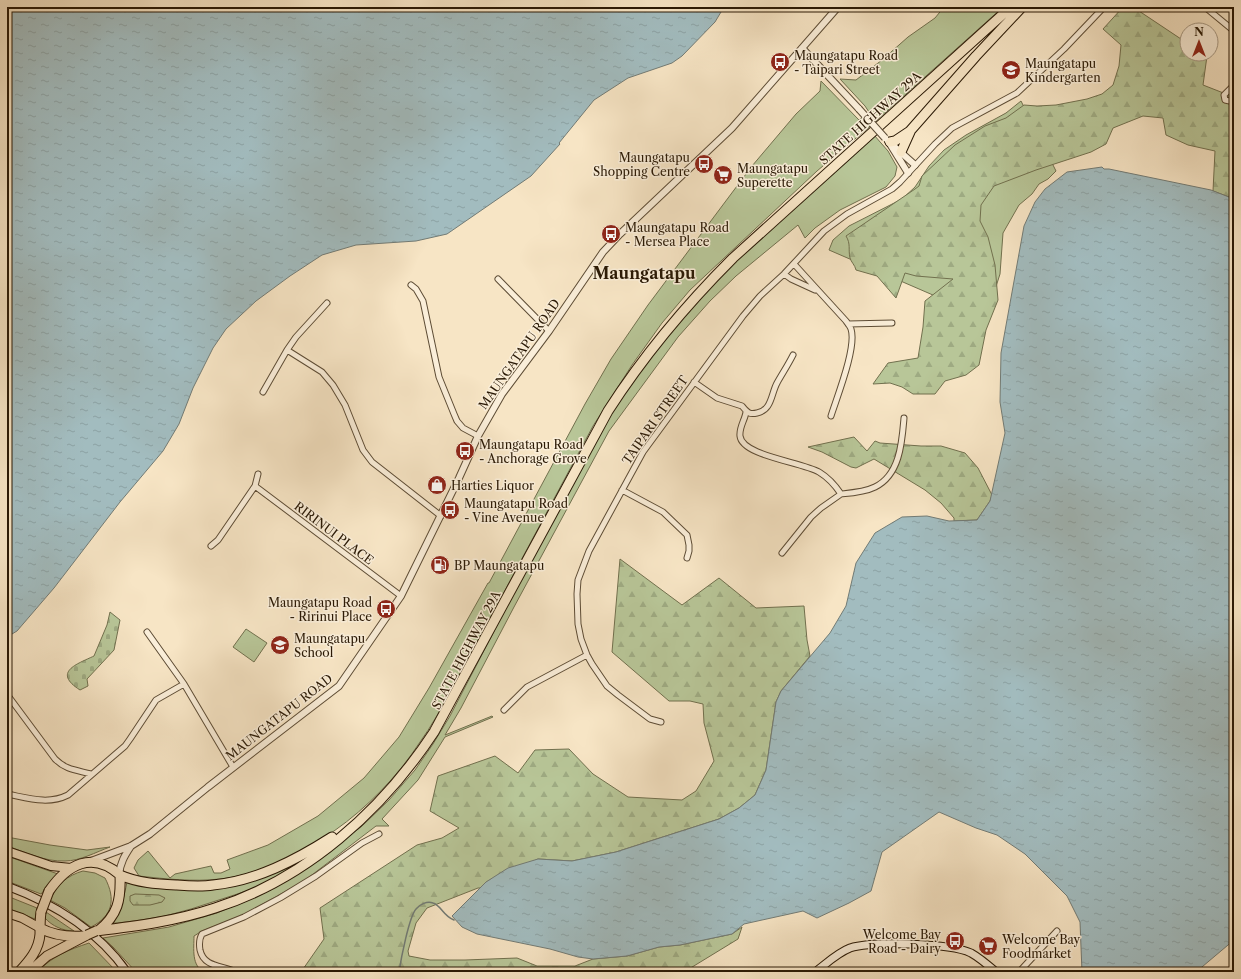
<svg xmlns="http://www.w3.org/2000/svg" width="1241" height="979" viewBox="0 0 1241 979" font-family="'Libre Caslon Text',serif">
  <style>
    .grass { fill: #b8c698; stroke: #71704e }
    .forest { fill: url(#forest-firs); stroke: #71704e }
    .cemetery { fill: url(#cemetery-stones); stroke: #71704e }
    .water { fill: url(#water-ripples); stroke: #727b75 }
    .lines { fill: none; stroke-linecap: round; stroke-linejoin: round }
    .stream { stroke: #727b75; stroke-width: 1.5 }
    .minor-casing { stroke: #5d4c35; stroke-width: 7 }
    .tertiary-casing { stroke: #5d4c35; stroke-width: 8 }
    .secondary-casing { stroke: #2a1905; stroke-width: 9 }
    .primary-casing { stroke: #2a1905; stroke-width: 10 }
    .trunk-casing { stroke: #2a1905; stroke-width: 11 }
    .minor { stroke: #faeed9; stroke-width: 5 }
    .tertiary { stroke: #faeed9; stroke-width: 6 }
    .secondary { stroke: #faeed9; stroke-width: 7 }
    .primary { stroke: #f7e5c5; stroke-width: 8 }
    .trunk { stroke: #f7e5c5; stroke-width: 9 }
    .tertiary-bridge-casing { stroke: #5d4c35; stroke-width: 8; stroke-linecap: butt }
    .trunk-bridge-casing { stroke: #2a1905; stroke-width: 11; stroke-linecap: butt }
    .tertiary-bridge { stroke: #faeed9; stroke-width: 6 }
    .trunk-bridge { stroke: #f7e5c5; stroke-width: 9 }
    .labels { text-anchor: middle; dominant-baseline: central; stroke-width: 3; stroke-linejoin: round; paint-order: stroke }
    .poi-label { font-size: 12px; fill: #2a1905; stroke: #faeed9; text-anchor: start }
    .street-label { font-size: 12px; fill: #2a1905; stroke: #faeed9 }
    .district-label { font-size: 16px; font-weight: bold; fill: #2a1905; stroke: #faeed9 }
  </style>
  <defs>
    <pattern id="forest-firs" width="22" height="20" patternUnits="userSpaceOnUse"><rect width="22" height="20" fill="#b8c698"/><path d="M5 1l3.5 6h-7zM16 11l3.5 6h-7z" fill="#9eaa82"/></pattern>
    <pattern id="cemetery-stones" width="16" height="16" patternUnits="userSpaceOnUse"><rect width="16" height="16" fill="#b8c698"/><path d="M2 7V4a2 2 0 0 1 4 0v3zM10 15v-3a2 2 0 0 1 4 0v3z" fill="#9eaa82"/></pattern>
    <pattern id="water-ripples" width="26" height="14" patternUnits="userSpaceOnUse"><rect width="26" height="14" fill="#a2bcbf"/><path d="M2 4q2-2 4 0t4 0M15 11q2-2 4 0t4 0" fill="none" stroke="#8ca1a3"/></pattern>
  </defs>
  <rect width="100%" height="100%" fill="#f7e5c5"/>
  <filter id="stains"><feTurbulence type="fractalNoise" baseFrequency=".005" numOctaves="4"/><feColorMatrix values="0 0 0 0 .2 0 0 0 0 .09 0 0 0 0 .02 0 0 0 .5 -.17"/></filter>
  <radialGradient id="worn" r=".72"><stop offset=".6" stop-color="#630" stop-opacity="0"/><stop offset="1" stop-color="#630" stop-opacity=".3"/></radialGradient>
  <path class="grass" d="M944,7H1003L868,128L817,171L690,290L662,323L632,365L593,426L450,693C440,710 431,727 420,742C398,776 367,808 334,831C325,837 315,842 305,848C280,863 250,876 220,879C193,882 166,879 139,876L134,868L138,860L148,851L170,878L175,874L211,866L214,873H221L230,869L227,860L268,845L318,816L364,778L399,737L429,688L488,583H489L585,404L611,359L648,305L752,166L796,114L820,91L821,81L859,120L869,112L865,106L840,79L856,80L882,60L908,37L935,18Z
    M1021,101L1056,171L1048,179L1039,184L1032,194L1019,205L1003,233L1000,274L986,318L829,250L833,240L849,226L902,199L915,187L929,166L944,150L966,135L1006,113Z
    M874,135L888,151L897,167L895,176L886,187L840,210L815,228L805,238L798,225L736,276L710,301L678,337L609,431L514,607L461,708L445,735L492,716L493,717L445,737L418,780L382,819L389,826H376L304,881L245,914L202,931L194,936C194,948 191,967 205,972H136L113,947L103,938L169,927L217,913L263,893L304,868L361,827L389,800L415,770L433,744L450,716L528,566L614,408L650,356L697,300L724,272Z
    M246,629L267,643L254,662L233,647Z
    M7,837L50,845L87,850L110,847C96,852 80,861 65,861C45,862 25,852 7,846Z
    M316,850L308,858L259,887L191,909L165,916L141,920L118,923H113C121,910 124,897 127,882L149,887L201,889L217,887Z
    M7,856L58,874L41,894L7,881Z
    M83,871L95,873L105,878C116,899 113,916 91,927L65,908L50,900C56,885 68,875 83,871Z
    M7,896L37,908L35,919L7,908Z
    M46,912L74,931C63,931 52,926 45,918Z
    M89,943L117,972H37C53,956 68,950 89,943Z"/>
  <path class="forest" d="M1123,7H1133L1187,43V54H1204L1207,56L1203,85L1226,94L1234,81V199L1213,191L1215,151L1188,145L1166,135L1163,118L1143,116L1113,128L1106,144L1091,152L1036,170L994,186L981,205L980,221L988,237L995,265L998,300L986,330L979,365L966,375L945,381L935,394H913L902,387L890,383L873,384L888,363L918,358L923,327L925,301L953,279L916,276L905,273L896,298L877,276L856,270C855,265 851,262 850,258C848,249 851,244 846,236L915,189L919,186L922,176L955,145L985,126L1006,118L1024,105L1037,106L1056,105L1087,99L1102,94L1113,85L1119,66L1121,45L1103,29Z
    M854,437L867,451L875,441L880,443L921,446H941L965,453L978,468L992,495L990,501L977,520L954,521V518L941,503L925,490L874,459L856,468L851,467L822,452L808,447Z
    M620,559L682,605L719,578L756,608L804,606L807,640L810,656L781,691L776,702L766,770L755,795L739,808L719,819L616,852L572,861L538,859L486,882L480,888H478L427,908L416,923L408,951L409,956L430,960H465L517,958L537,966H575L593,959L627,956L659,947L680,945L732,934L742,927L738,939L684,972H301L324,939L320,908L417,845L442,838L459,828L430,811L438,776L495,756L518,773L535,750L569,749L593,774L628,797L682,800L696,791L714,761L704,723L703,704L690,701H669L612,652Z
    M135,894L159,895L165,898L162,902L150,905H133L130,901V896Z"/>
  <path class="cemetery" d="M110,612L120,620L114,650L87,679L88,686L80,690C52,672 77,664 94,656L107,625Z"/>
  <path class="water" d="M7,7H724L715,22L682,56L672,63L628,78L594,100L559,143L560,144L531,176L447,234L416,241L356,245L322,255L290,276L256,301L226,329L213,348L193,388L179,424L163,451L120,502L54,588L17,631L7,637Z
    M1102,167L1104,169H1109L1211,190L1234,199V940L1196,972H1082L1080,922L1067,896L1025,854L997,835L976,828L939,812L882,852L871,891L849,903L817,918L803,911L744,924L732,934L680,945L659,947L627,956L593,959L578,957L550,949L477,934L462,927L452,916L486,882L508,868L538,859L572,861L616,852L719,819L739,808L755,795L766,770L776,702L781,691L830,633L846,606L856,563L875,533L902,517L927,516L949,521L977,520L990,501L1005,433L1000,402L1001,353L1024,226L1035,202L1045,189L1067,172Z"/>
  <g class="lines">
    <path class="stream" d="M399,972C401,959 409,917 416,909C420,904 427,901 433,903C441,905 443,916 454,920"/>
    <defs>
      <path id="minor" d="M1205,7L1234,31
        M1234,85L1224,95L1225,100L1234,102
        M794,264L846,321C848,324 850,326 851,329C857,347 837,397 831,416
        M784,274L791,279L815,290
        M498,279L549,331
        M411,285L416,289L423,301L439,377L454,414L457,421L463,428L478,436
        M848,324L892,323
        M287,350L322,372L333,385L345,405L363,450L372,462L441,516
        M694,382L717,398L742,406C747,412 749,415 757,413C772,410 771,394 777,383C782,374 788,365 793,355
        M263,392L287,350L296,337L327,303
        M746,412C745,420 739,427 740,436C742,456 802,462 819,472C829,478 835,485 841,494C852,493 865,492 875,487C900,475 902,442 904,418
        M255,486L401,596
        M622,490L663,512L687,535L689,545V551L687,558
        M211,546L218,540L255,486L258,474
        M782,553L811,517L821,508L841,494
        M147,632L184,684L233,767
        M9,697L55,759C66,770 76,770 91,774
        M504,710L527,687L587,655
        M661,722L650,719L618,695L607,686L592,664L587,655L581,639L578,624L577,594L578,580L589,551L643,452L743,316L760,296L784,274L824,231L847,214L892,189L900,182L935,144L952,128L1017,93L1064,49L1104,7
        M7,794C28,798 48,805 68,795L125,746L130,739L156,700L184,684
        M236,972C223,965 204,968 200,950C199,944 199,939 202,934L244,917L280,898L316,876L362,843L379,834
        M1019,972L1057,931"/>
      <path id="tertiary" d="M802,48L859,109
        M888,141L915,165
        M890,144L908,173
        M91,861L131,846L150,834L208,787L339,686L401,596L459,478L478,436L502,394L549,331L603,252L620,234L732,128L838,7
        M119,875C120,863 125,855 131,846"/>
      <path id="secondary" d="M7,886C53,903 98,931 127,972
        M815,972C826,964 837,953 850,948C873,941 950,943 971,953C980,958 988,965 996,972
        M1233,972L1234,971"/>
      <path id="primary" d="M7,851L51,866L71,868
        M7,913L22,918L40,928"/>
      <path id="trunk" d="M890,142L895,141L910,131L976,56L1022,7
        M901,152L910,132
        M120,875C138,883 157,884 176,885C189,886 201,887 213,885C256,881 296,860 332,837
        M49,891C67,865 92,850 120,875C121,900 118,915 98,931
        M40,928C53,935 68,937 83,936
        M96,931C137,926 176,921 215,908C306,879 382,811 434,732L608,411C644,355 686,305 733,258L1011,7
        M19,972C29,961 39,950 40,934C40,926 40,919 41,912
        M29,972L47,956L87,935"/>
    </defs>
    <use href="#minor" class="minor-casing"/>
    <use href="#tertiary" class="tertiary-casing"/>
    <use href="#secondary" class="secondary-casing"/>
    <use href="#primary" class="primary-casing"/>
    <use href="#trunk" class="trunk-casing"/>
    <use href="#minor" class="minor"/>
    <use href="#tertiary" class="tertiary"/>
    <use href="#secondary" class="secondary"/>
    <use href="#primary" class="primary"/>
    <use href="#trunk" class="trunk"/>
    <defs>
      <path id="tertiary-bridge" d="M859,109L885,138"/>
      <path id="trunk-bridge" d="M41,912L49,891
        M87,935L96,931"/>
    </defs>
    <use href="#tertiary-bridge" class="tertiary-bridge-casing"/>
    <use href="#trunk-bridge" class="trunk-bridge-casing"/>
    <use href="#tertiary-bridge" class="tertiary-bridge"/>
    <use href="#trunk-bridge" class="trunk-bridge"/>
  </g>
  <defs>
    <symbol id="bus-disc" viewBox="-11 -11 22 22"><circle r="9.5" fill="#8f2418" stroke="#faeed9"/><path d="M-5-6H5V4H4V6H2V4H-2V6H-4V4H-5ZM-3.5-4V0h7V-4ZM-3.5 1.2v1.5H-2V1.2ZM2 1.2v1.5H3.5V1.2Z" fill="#fff"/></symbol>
    <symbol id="school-disc" viewBox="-11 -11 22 22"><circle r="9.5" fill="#8f2418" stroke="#faeed9"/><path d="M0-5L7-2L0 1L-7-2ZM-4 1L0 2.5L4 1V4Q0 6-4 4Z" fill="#fff"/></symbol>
    <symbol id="supermarket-disc" viewBox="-11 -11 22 22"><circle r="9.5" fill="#8f2418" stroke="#faeed9"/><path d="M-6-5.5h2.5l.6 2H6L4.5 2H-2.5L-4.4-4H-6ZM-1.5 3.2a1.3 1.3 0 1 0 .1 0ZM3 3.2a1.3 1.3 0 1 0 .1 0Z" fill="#fff"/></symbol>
    <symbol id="shop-disc" viewBox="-11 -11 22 22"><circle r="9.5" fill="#8f2418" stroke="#faeed9"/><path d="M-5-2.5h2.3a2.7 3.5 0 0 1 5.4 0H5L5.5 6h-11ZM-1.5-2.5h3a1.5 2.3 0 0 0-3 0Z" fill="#fff"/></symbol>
    <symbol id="fuel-disc" viewBox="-11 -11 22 22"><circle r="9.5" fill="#8f2418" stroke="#faeed9"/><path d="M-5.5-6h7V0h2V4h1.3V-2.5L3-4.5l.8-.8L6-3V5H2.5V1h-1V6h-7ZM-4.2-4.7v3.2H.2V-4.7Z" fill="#fff"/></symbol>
  </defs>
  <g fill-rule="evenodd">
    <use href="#bus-disc" x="769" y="51" width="22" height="22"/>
    <use href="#school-disc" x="1000" y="59" width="22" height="22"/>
    <use href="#bus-disc" x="693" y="153" width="22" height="22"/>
    <use href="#supermarket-disc" x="712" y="164" width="22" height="22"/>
    <use href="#bus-disc" x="600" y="223" width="22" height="22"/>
    <use href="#bus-disc" x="454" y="440" width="22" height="22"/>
    <use href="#shop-disc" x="426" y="474" width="22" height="22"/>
    <use href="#bus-disc" x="439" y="499" width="22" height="22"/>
    <use href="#fuel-disc" x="429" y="554" width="22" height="22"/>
    <use href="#bus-disc" x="375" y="598" width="22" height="22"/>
    <use href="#school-disc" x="269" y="634" width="22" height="22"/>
    <use href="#bus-disc" x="944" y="930" width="22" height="22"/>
    <use href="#supermarket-disc" x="977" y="935" width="22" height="22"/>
  </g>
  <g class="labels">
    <g class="poi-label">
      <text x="794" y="55">Maungatapu Road<tspan x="794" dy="14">- Taipari Street</tspan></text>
      <text x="1025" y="63">Maungatapu<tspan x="1025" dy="14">Kindergarten</tspan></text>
      <text x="690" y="157" text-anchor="end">Maungatapu<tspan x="690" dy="14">Shopping Centre</tspan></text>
      <text x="737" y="168">Maungatapu<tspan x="737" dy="14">Superette</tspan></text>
      <text x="625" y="227">Maungatapu Road<tspan x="625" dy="14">- Mersea Place</tspan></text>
      <text x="479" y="444">Maungatapu Road<tspan x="479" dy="14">- Anchorage Grove</tspan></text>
      <text x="451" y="485">Harties Liquor</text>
      <text x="464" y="503">Maungatapu Road<tspan x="464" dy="14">- Vine Avenue</tspan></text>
      <text x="454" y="565">BP Maungatapu</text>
      <text x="372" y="602" text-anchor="end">Maungatapu Road<tspan x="372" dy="14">- Ririnui Place</tspan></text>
      <text x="294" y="638">Maungatapu<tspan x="294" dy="14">School</tspan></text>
      <text x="941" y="934" text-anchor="end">Welcome Bay<tspan x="941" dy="14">Road - Dairy</tspan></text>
      <text x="1002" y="939">Welcome Bay<tspan x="1002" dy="14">Foodmarket</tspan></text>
    </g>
    <g class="street-label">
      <text transform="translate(870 118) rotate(-42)">STATE HIGHWAY 29A</text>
      <text transform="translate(519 354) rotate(-55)">MAUNGATAPU ROAD</text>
      <text transform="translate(655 420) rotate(-55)">TAIPARI STREET</text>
      <text transform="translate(334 533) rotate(37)">RIRINUI PLACE</text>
      <text transform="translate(466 650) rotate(-62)">STATE HIGHWAY 29A</text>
      <text transform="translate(279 717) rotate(-38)">MAUNGATAPU ROAD</text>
    </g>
    <g class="district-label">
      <text x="644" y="273">Maungatapu</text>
    </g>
  </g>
  <rect width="1241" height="979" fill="none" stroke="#f7e5c5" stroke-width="24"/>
  <rect x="8" y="8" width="1225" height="963" fill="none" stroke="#2a1905" stroke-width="2"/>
  <rect x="12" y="12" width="1217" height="955" fill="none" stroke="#2a1905"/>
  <g transform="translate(1199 42)"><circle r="19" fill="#faeed9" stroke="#a79984"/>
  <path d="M0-3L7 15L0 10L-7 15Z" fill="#8f2418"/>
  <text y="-6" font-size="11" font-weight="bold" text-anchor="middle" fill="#2a1905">N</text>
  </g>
  <rect width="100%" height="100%" filter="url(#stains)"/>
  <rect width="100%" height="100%" fill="url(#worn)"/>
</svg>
